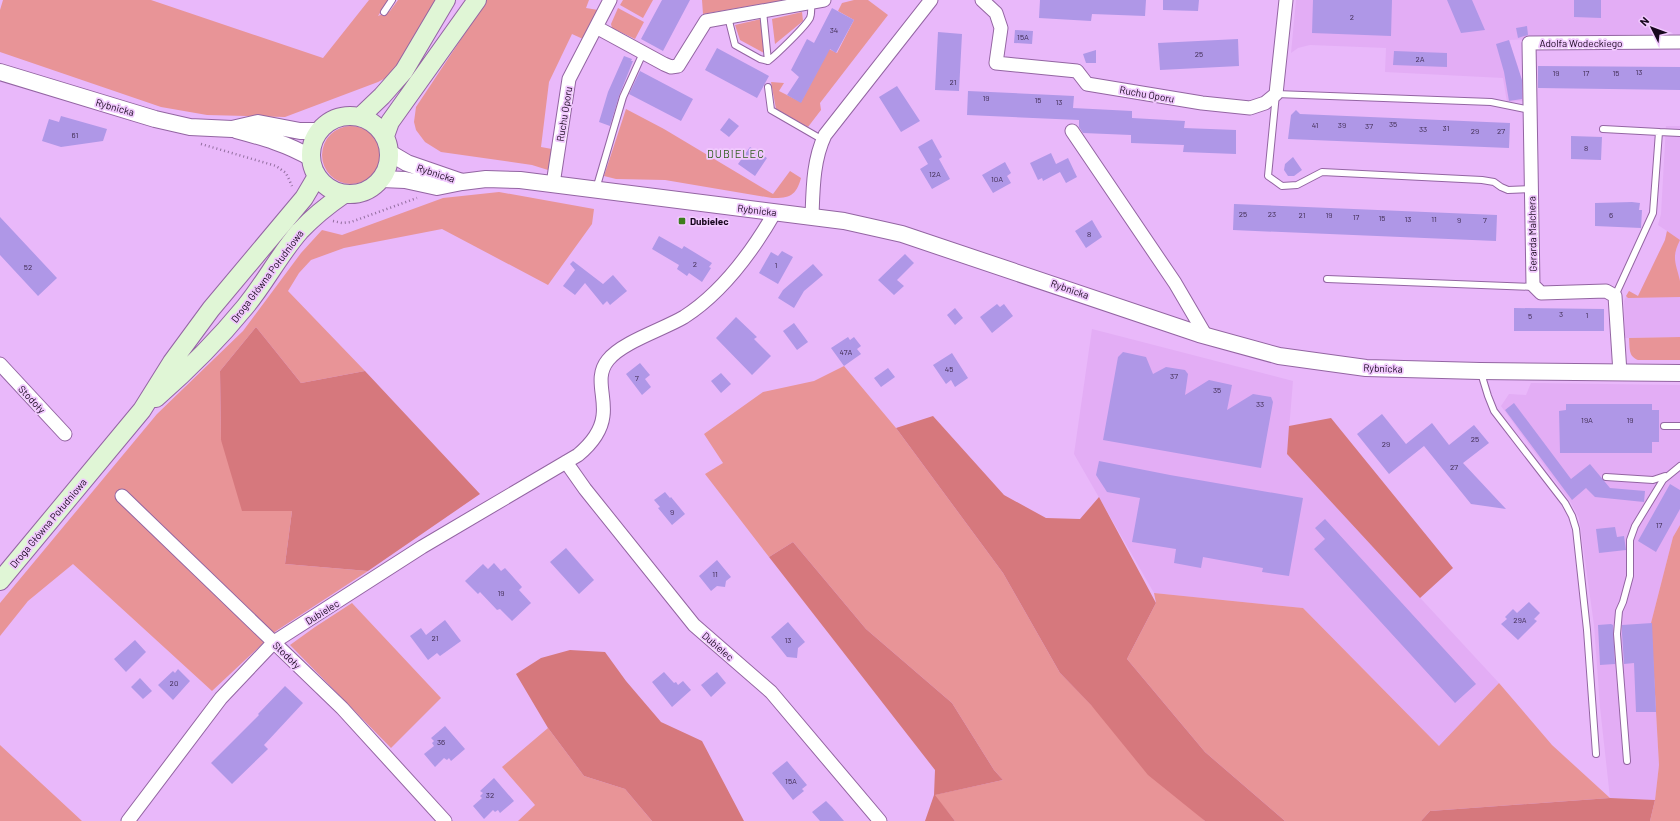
<svg xmlns="http://www.w3.org/2000/svg" width="1680" height="821" viewBox="0 0 1680 821" font-family="Barlow,sans-serif">
  <style>
    .built { fill: #e3adf5 }
    .green { fill: #e89497 }
    .forest { fill: #d6787d }
    .building { fill: #af97e7 }
    .lines { fill: none; stroke-linecap: round; stroke-linejoin: round }
    .service-casing { stroke: #9365a2; stroke-width: 8 }
    .minor-casing { stroke: #9365a2; stroke-width: 15 }
    .tertiary-casing { stroke: #9365a2; stroke-width: 18 }
    .secondary-casing { stroke: #9365a2; stroke-width: 20 }
    .path { stroke: #926e9f; stroke-width: 2.5; stroke-dasharray: 1 3; stroke-linecap: butt }
    .service { stroke: #fff; stroke-width: 6 }
    .minor { stroke: #fff; stroke-width: 13 }
    .tertiary { stroke: #fff; stroke-width: 16 }
    .secondary { stroke: #e0f6d6; stroke-width: 18 }
    .poi-dot { fill: #3c7d1c; stroke: #f1c9fe; stroke-width: 1.5 }
    .labels { text-anchor: middle; dominant-baseline: central; stroke-width: 3.5; stroke-linejoin: round; paint-order: stroke }
    .number-label { font-size: 8px; fill: #3e2b50 }
    .street-label { font-size: 10px; fill: #18071e; stroke: #f1c9fe }
    .poi-label { font-size: 10px; font-weight: bold; fill: #18071e; stroke: #f1c9fe; text-anchor: start }
    .neighbourhood-label { font-size: 11px; letter-spacing: 1px; fill: #366025; stroke: #f1c9fe }
  </style>
  <rect width="100%" height="100%" fill="#e9b8fa"/>
  <path class="built" d="M1296,0H1680V34H1636L1509,40L1518,67L1524,101L1507,102L1503,78L1385,72L1386,48L1310,45L1298,48L1291,53Z
    M1666,126H1680V337L1625,338L1624,301L1629,291L1638,296L1665,240L1667,231L1658,225L1661,214Z
    M1092,329L1293,381L1287,454L1499,683L1440,747L1303,608L1154,593L1074,454Z
    M1531,383L1680,385V525L1673,537L1651,623L1659,765L1655,800L1610,798L1600,707L1594,625L1579,518L1570,501L1501,406L1509,394L1526,395Z"/>
  <path class="green" d="M3,0H151L323,58L369,0H388L378,16L390,11L398,0H436L421,24L397,72L378,82L285,117L207,115L161,107L0,52V10Z
    M487,0H589L586,8L598,10L583,39L572,34L549,82L541,147L552,149L548,170L532,165L441,152L425,142L416,130L414,122L416,107Z
    M623,0H653L643,18L620,5Z
    M702,0H785L703,14Z
    M854,0H868L888,15L820,103L821,110L808,127L776,109L771,82L784,83L779,91L801,102L829,49L837,53L854,20L838,11L842,3Z
    M618,8L644,22L635,39L612,28L611,24Z
    M802,12L803,21L775,44L772,19Z
    M761,19L764,53L740,40L735,25Z
    M626,109L664,129L773,194L790,171L801,178C796,196 790,198 772,198L665,180L616,179L604,176Z
    M322 155a29 29 0 1 1 58 0a29 29 0 1 1-58 0Z
    M499,192L594,209L592,224L548,285L442,229L344,248L311,260L299,273L288,291L365,371L301,383L256,327L220,371L221,440L292,511L285,564L368,571L276,631L212,691L73,564L28,601L0,636V603L157,414L243,331L301,253L322,230L342,235L443,198Z
    M1667,231L1680,240C1671,258 1676,263 1680,281C1680,286 1680,292 1680,297L1628,298L1626,296L1629,291L1638,296L1665,240Z
    M1680,337V360H1638C1628,356 1630,348 1629,338Z
    M844,366L896,428L1003,573L1060,673L1205,821H955L934,795L1003,780L994,770L952,703L866,629L793,542L769,557L705,474L723,463L704,434L763,392L814,381Z
    M1680,525V821H1650L1655,800L1659,765L1651,623L1673,537Z
    M1154,593L1303,608L1439,746L1499,683L1552,745L1610,798L1430,811L1421,821H1285L1205,752L1127,659L1156,603Z
    M352,603L441,698L391,748L290,645L315,627Z
    M548,728L584,776L625,789L652,821H518L535,805L502,767Z
    M0,745L82,821H0Z"/>
  <path class="forest" d="M256,327L301,383L365,371L480,494L368,571L285,564L292,511H242L221,440L220,371Z
    M933,416L1004,495L1046,518L1080,519L1099,497L1156,603L1127,659L1205,752L1285,821H1205L1148,775L1091,705L1060,673L1003,573L896,428Z
    M1331,418L1453,568L1420,598L1287,454L1289,426Z
    M793,542L866,629L952,703L994,770L1003,780L935,795L955,821H925L934,795L935,770L769,557Z
    M570,650L605,652L626,681L661,722L702,741L744,821H652L625,789L584,776L548,728L516,674L541,658Z
    M1610,798L1655,800L1650,821H1421L1430,811Z"/>
  <path class="building" d="M662,0H690L663,51L641,39Z
    M1040,0H1146L1145,16L1092,14L1091,21L1039,18Z
    M1163,0H1199L1198,11L1163,10Z
    M1313,0H1392L1391,36L1312,33Z
    M1447,0H1472L1485,30L1461,33Z
    M1574,0H1601V18L1574,17Z
    M832,8L854,20L836,53L830,49L801,103L787,95L799,77L791,70L807,39L814,43Z
    M1527,26L1528,35L1518,38L1516,28Z
    M1015,30L1033,31L1032,44L1014,43Z
    M938,32L962,34L959,91L935,90Z
    M1238,39L1239,66L1160,70L1158,43Z
    M1509,40L1522,80V99L1509,101L1504,72L1496,44Z
    M717,48L769,76L757,98L705,70Z
    M1096,50V63H1086L1083,54Z
    M1394,51L1447,53V67L1393,65Z
    M624,56L632,59L631,61H633L619,96L610,126L599,122L608,92Z
    M1538,66L1680,67V90L1538,88Z
    M640,71L693,99L681,121L629,94Z
    M897,86L920,121L901,132L879,97Z
    M968,91L1074,96L1073,108L1132,111V118L1185,121L1184,128L1236,130V154L1183,152L1184,145L1131,143V135L1083,133L1079,127V120L967,115Z
    M1296,110L1300,114L1510,123L1509,148L1288,139L1291,115Z
    M61,116L107,129L103,141L61,147L42,141L49,119L59,122Z
    M729,118L739,126L729,137L720,130Z
    M1571,136L1602,137L1601,160L1571,159Z
    M932,139L942,157L939,159L950,179L932,189L920,169L928,164L918,147Z
    M750,147L767,158L755,176L738,164Z
    M1051,153L1056,164L1068,158L1077,177L1066,183L1060,172L1043,181L1042,178L1038,180L1030,163Z
    M1293,157L1302,170L1294,176H1288L1284,170L1285,164Z
    M1005,162L1011,173L1007,176L1011,183L993,193L982,175Z
    M1632,202L1640,203L1639,210H1642L1641,228L1595,226V203Z
    M1234,204L1497,215L1496,241L1233,230Z
    M0,217L57,278L38,296L0,255Z
    M1092,220L1102,237L1086,248L1075,231Z
    M659,236L682,249L684,246L712,263L709,267L711,268L702,282L689,273L687,276L677,269L679,265L652,249Z
    M782,251L793,257L778,284L759,273L771,252L778,256Z
    M905,254L914,263L897,280L904,286L894,295L878,280Z
    M573,261L603,284L613,275L627,291L610,305L607,301L603,305L585,283L575,295L563,286L575,270L570,264Z
    M813,264L823,275L804,291L794,308L778,298L783,290Z
    M997,304L1000,307L1004,304L1013,316L992,333L980,317Z
    M955,308L963,318L955,325L947,315Z
    M1514,308L1604,309V331H1514Z
    M736,317L757,337L754,339L771,356L752,375L716,338Z
    M794,323L808,342L797,350L783,331Z
    M848,337L850,340L854,337L861,346L857,349L861,354L844,366L831,348Z
    M1123,352L1146,357L1153,374L1166,367L1185,370L1188,374L1185,395L1209,380L1232,385L1227,410L1253,394L1271,397L1273,402L1261,468L1103,440L1118,357Z
    M952,353L968,378L955,387L951,380L946,384L933,365Z
    M640,363L650,375L645,379L651,387L642,395L626,374Z
    M888,368L895,377L881,387L874,378Z
    M721,373L731,384L721,393L711,381Z
    M1514,403L1571,479L1590,464L1610,488L1645,491L1644,502L1595,497L1586,488L1572,500L1505,410Z
    M1566,404H1652V410H1659V442H1652V453H1560L1559,411L1566,410Z
    M1382,414L1406,444L1432,423L1449,445L1474,425L1489,443L1463,463L1506,509L1471,504L1424,446L1389,474L1357,434Z
    M1099,461L1170,475L1303,498L1289,576L1262,572L1263,568L1203,557L1201,568L1174,563L1176,549L1132,542L1140,498L1107,492L1096,475Z
    M1670,484L1680,490V509L1656,552L1638,541Z
    M665,492L670,498L671,497L685,514L672,525L658,508L660,507L654,500Z
    M1325,519L1476,684L1455,703L1314,549L1325,539L1315,528Z
    M1615,527L1617,537L1624,536L1626,550L1599,553L1596,529Z
    M566,548L594,580L579,594L550,562Z
    M717,560L731,577L726,581L725,587L717,586L711,591L699,576Z
    M494,563L501,571L505,568L522,587L519,590L531,603L512,621L500,609L497,610L480,592L478,594L465,581L483,564L488,569Z
    M1529,602L1540,613L1534,619L1537,621L1518,640L1501,624L1507,619L1505,617L1513,609L1517,613Z
    M445,620L461,641L440,656L437,653L428,660L410,636L421,628L426,635Z
    M788,622L805,642L798,648L797,658L787,657L771,637Z
    M1652,623L1656,712H1636L1634,663L1624,664L1622,634V625Z
    M1611,624L1613,625L1615,664L1600,665L1598,625Z
    M135,640L146,652L126,672L114,659Z
    M178,669L190,681L173,700L158,685L173,671L175,673Z
    M664,672L674,683L676,682L678,685L683,681L691,690L672,707L652,682Z
    M717,672L726,683L711,697L701,685Z
    M140,678L152,691L143,699L131,687Z
    M285,686L303,703L264,745L268,749L232,784L211,763L259,715L258,714Z
    M445,726L465,749L451,761L449,758L447,760L444,758L435,767L424,754L434,746L432,743L434,741L431,738Z
    M787,761L807,785L802,789L804,791L793,800L772,773Z
    M494,778L514,801L500,813L498,810L495,812L493,810L484,819L473,806L482,798L480,796L483,793L480,791Z
    M826,801L832,807L844,821H820L812,812Z"/>
  <g class="lines">
    <defs>
      <path id="service" d="M763,11L768,61
        M384,12L392,0
        M728,17L735,45L760,59L768,61C776,55 805,27 810,18C812,13 811,7 811,2
        M768,87L771,110L823,140
        M1530,110L1491,102L1276,94L1268,176L1282,186L1297,185L1322,172L1482,180L1494,182L1501,187L1508,190L1531,189
        M1603,129L1659,132
        M596,189L623,97L643,53
        M1327,279L1534,287
        M1615,296L1653,213L1659,132L1680,133
        M1481,373L1488,396L1494,411L1565,503L1572,516L1576,529L1587,630L1596,754
        M1664,426H1680
        M1606,477L1653,480L1665,476
        M1627,761L1617,634L1619,611L1623,602L1630,576V540L1635,526L1663,480L1680,466"/>
      <path id="minor" d="M610,0L596,27L664,64L671,67L678,66L706,21L824,0
        M982,0L996,13L1001,28L996,63L1077,71L1087,84L1202,103L1250,108L1265,103L1276,94L1286,0
        M1072,131L1175,283L1206,336
        M553,184L569,79L596,27
        M812,216C813,189 813,160 825,135L931,0
        M0,364L65,434
        M1620,373L1615,296L1606,291L1541,293L1533,285L1529,43L1680,42
        M566,462L585,489L694,625L771,692L880,821
        M122,496L342,708L445,821
        M128,821L221,698L274,642L422,547L578,455C590,445 601,433 603,416C606,396 594,377 608,360C622,342 664,329 684,317C723,292 752,252 775,212"/>
      <path id="tertiary" d="M0,72L155,119L190,127L232,129L258,123L300,131H320
        M236,130C262,137 288,144 311,158
        M390,153L407,163L462,182
        M382,179L405,180L437,187L462,182L486,179L520,180L844,221L902,234L1199,334L1279,356L1366,368L1480,371L1680,373"/>
      <path id="secondary" d="M311 155a39 39 0 1 1 78 0a39 39 0 1 1-78 0Z
        M360,117L382,96L404,71L446,0
        M385,136L390,122L477,0
        M156,398C188,370 218,340 245,307C265,283 279,255 300,231C313,217 328,205 344,194
        M0,581L142,410L172,362L211,309L304,198L317,176"/>
    </defs>
    <use href="#service" class="service-casing"/>
    <use href="#minor" class="minor-casing"/>
    <use href="#tertiary" class="tertiary-casing"/>
    <use href="#secondary" class="secondary-casing"/>
    <path class="path" d="M201,144L276,166L286,173L292,186
      M333,221L342,223L351,222L417,198"/>
    <use href="#service" class="service"/>
    <use href="#minor" class="minor"/>
    <use href="#tertiary" class="tertiary"/>
    <use href="#secondary" class="secondary"/>
  </g>
  <rect class="poi-dot" x="678" y="217" width="8" height="8" rx="2"/>
  <g class="labels">
    <g class="number-label">
      <text x="1352" y="17">2</text>
      <text x="834" y="30">34</text>
      <text x="1023" y="37">15A</text>
      <text x="1199" y="54">25</text>
      <text x="1420" y="59">2A</text>
      <text x="1639" y="72">13</text>
      <text x="1556" y="73">19</text>
      <text x="1586" y="73">17</text>
      <text x="1616" y="73">15</text>
      <text x="953" y="82">21</text>
      <text x="986" y="98">19</text>
      <text x="1038" y="100">15</text>
      <text x="1059" y="102">13</text>
      <text x="1393" y="124">35</text>
      <text x="1315" y="125">41</text>
      <text x="1342" y="125">39</text>
      <text x="1369" y="126">37</text>
      <text x="1446" y="128">31</text>
      <text x="1423" y="129">33</text>
      <text x="1475" y="131">29</text>
      <text x="1501" y="131">27</text>
      <text x="75" y="135">61</text>
      <text x="1586" y="148">8</text>
      <text x="935" y="174">12A</text>
      <text x="997" y="179">10A</text>
      <text x="1243" y="214">25</text>
      <text x="1272" y="214">23</text>
      <text x="1302" y="215">21</text>
      <text x="1329" y="215">19</text>
      <text x="1611" y="215">6</text>
      <text x="1356" y="217">17</text>
      <text x="1382" y="218">15</text>
      <text x="1408" y="219">13</text>
      <text x="1434" y="219">11</text>
      <text x="1459" y="220">9</text>
      <text x="1485" y="220">7</text>
      <text x="1089" y="234">8</text>
      <text x="695" y="264">2</text>
      <text x="776" y="265">1</text>
      <text x="28" y="267">52</text>
      <text x="1561" y="314">3</text>
      <text x="1587" y="315">1</text>
      <text x="1530" y="316">5</text>
      <text x="846" y="352">47A</text>
      <text x="949" y="369">45</text>
      <text x="1174" y="376">37</text>
      <text x="637" y="378">7</text>
      <text x="1217" y="390">35</text>
      <text x="1260" y="404">33</text>
      <text x="1587" y="420">19A</text>
      <text x="1630" y="420">19</text>
      <text x="1475" y="439">25</text>
      <text x="1386" y="444">29</text>
      <text x="1454" y="467">27</text>
      <text x="672" y="512">9</text>
      <text x="1659" y="525">17</text>
      <text x="715" y="574">11</text>
      <text x="501" y="593">19</text>
      <text x="1520" y="620">29A</text>
      <text x="435" y="638">21</text>
      <text x="788" y="640">13</text>
      <text x="174" y="683">20</text>
      <text x="441" y="742">36</text>
      <text x="791" y="781">15A</text>
      <text x="490" y="795">32</text>
    </g>
    <g class="street-label">
      <text x="1581" y="43">Adolfa Wodeckiego</text>
      <text transform="translate(1147 94) rotate(10)">Ruchu Oporu</text>
      <text transform="translate(115 107) rotate(16)">Rybnicka</text>
      <text transform="translate(564 114) rotate(-81)">Ruchu Oporu</text>
      <text transform="translate(436 173) rotate(18)">Rybnicka</text>
      <text transform="translate(757 210) rotate(7)">Rybnicka</text>
      <text transform="translate(1532 234) rotate(-91)">Gerarda Malchera</text>
      <text transform="translate(267 276) rotate(-53)">Droga Główna Południowa</text>
      <text transform="translate(1070 289) rotate(19)">Rybnicka</text>
      <text transform="translate(1383 368) rotate(2)">Rybnicka</text>
      <text transform="translate(32 399) rotate(47)">Stodoły</text>
      <text transform="translate(48 523) rotate(-50)">Droga Główna Południowa</text>
      <text transform="translate(322 612) rotate(-32)">Dubielec</text>
      <text transform="translate(718 646) rotate(41)">Dubielec</text>
      <text transform="translate(287 655) rotate(44)">Stodoły</text>
    </g>
    <g class="poi-label">
      <text x="690" y="221">Dubielec</text>
    </g>
    <g class="neighbourhood-label">
      <text x="736" y="153">DUBIELEC</text>
    </g>
  </g>
  <g transform="translate(1652 28) rotate(312)" stroke="#f1c9fe" stroke-width="3" paint-order="stroke">
  <path d="M0-3L7 15L0 10L-7 15Z" fill="#18071e"/>
  <text y="-6" font-size="11" font-weight="bold" text-anchor="middle" fill="#18071e">N</text>
  </g>
</svg>
